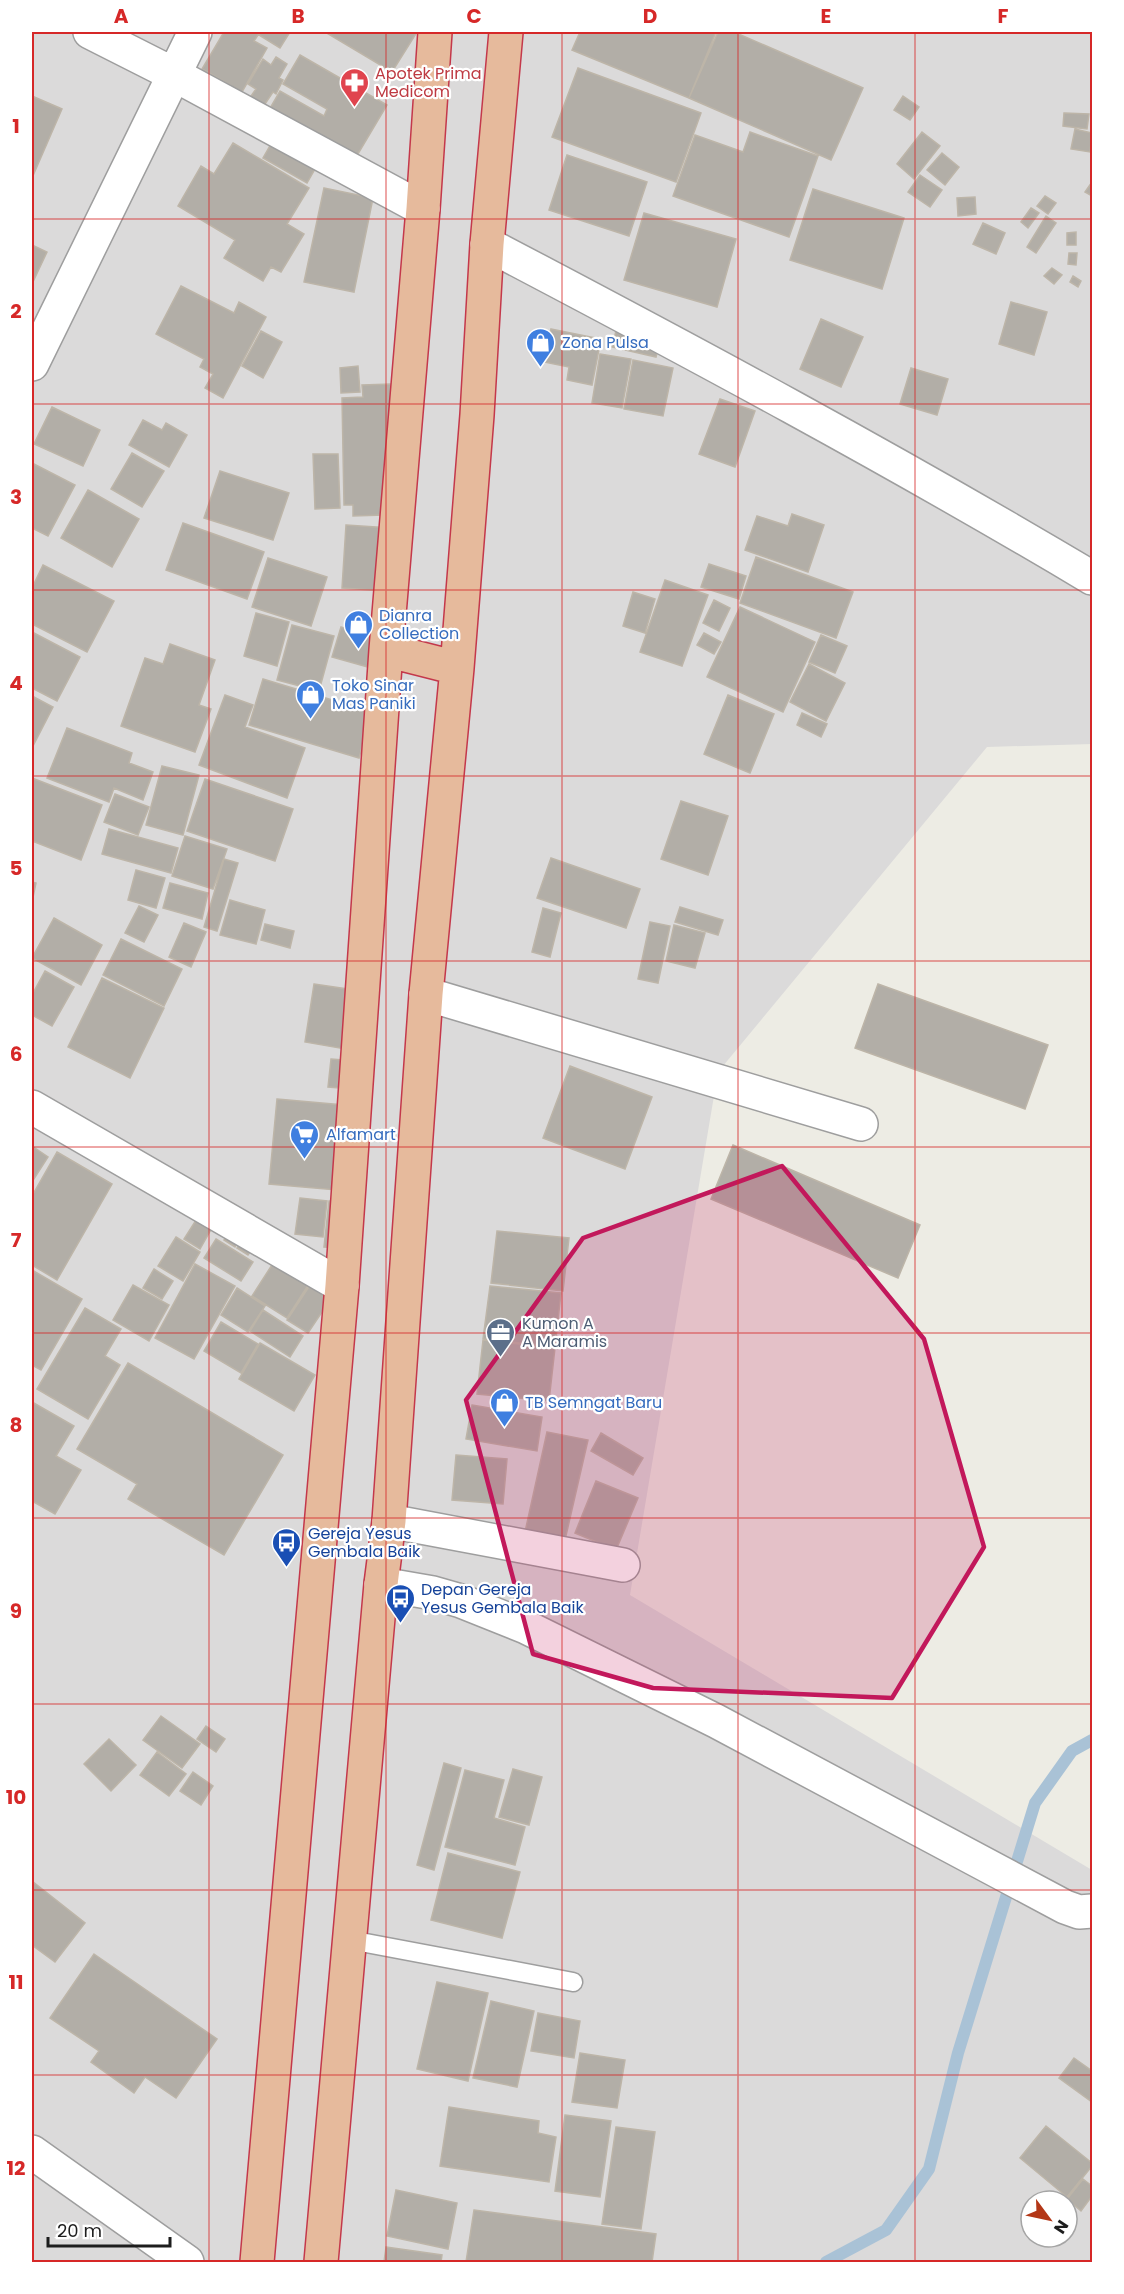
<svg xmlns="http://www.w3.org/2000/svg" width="1124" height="2294" viewBox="0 0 1124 2294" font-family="Poppins,sans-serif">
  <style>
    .residential { fill: #dbdada; fill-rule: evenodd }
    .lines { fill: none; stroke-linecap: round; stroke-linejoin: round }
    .stream { stroke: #a9c2d6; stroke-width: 12 }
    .building { fill: #b2aea7; stroke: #bdb5a8; stroke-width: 1.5 }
    .service-casing { stroke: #9e9e9e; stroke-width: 21 }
    .minor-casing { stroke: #9e9e9e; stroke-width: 36 }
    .tertiary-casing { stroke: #9e9e9e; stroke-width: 36 }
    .trunk-casing { stroke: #c4384b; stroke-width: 36 }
    .service { stroke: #fff; stroke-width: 18 }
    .minor { stroke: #fff; stroke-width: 33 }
    .tertiary { stroke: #fff; stroke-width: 33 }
    .trunk { stroke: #e6ba9c; stroke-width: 33 }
    .marked { fill: #c2185b; fill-opacity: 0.2; stroke: #c2185b; stroke-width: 4.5; stroke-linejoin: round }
    .grid { fill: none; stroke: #d62828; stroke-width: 1.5; stroke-opacity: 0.55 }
    .labels { text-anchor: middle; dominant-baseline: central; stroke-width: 4.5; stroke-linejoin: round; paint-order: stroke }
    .health-label { font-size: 16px; fill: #be3a42; stroke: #fff; text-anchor: start }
    .shop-label { font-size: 16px; fill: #366cbe; stroke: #fff; text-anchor: start }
    .service-label { font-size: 16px; fill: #4e5e75; stroke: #fff; text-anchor: start }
    .transit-label { font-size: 16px; fill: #164399; stroke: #fff; text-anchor: start }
    .neatline { fill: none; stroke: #d62828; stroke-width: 2 }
    .grid-label { font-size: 20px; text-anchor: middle; font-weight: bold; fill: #d62828 }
  </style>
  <rect width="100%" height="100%" fill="#edece4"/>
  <path class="residential" d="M32,32H1092V744L987,747L718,1072L630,1595L1092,1870V2262H32ZM1031,2201H1067V2237H1031Z"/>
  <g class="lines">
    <path class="stream" d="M826,2262L886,2230L929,2169L958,2053L1035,1803L1072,1751L1092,1740"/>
  </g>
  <path class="building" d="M224,32H260L254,41L267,48L242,92L202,69Z
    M261,32H290L280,48L259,35Z
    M325,32H417L392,72Z
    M580,32H716L689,98L572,50Z
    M718,32H734L863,88L831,160L689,98Z
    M300,55L387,105L355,159L316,132L314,136L269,110L280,91L324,116L327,109L283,84Z
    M276,57L287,64L279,78L283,80L276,94L273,92L263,107L249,99L256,89L248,84L263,59L271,65Z
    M578,68L701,113L676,182L552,137Z
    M32,96L62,109L32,178Z
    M903,96L919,107L910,120L894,110Z
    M1064,113L1089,114L1087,129L1063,126Z
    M1075,129L1092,133L1090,152L1071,149Z
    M750,132L818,156L789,237L673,196L695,135L743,152Z
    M922,132L940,146L914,179L897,164Z
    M275,137L319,162L307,183L263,158Z
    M233,143L309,188L287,224L304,234L281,272L271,267L263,281L224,258L235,240L178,206L201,166L214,174Z
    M942,153L959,167L945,185L927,170Z
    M567,155L647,182L629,236L549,210Z
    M920,175L942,190L930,207L908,192Z
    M1092,182V196L1085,192Z
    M324,188L373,198L354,292L304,282Z
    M813,189L904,218L882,289L790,260Z
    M1045,196L1056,203L1048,214L1037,206Z
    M975,197L976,214L958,216L957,198Z
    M1031,208L1039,213L1028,228L1021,222Z
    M644,213L736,239L717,307L624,280Z
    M1046,216L1056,223L1036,253L1027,247Z
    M983,223L1005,233L996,254L973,244Z
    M1076,232V245H1067V233Z
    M32,245L47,252L32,284Z
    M1069,253H1077L1076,265L1068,264Z
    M1052,268L1062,275L1054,284L1044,276Z
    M1073,276L1081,281L1078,287L1070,282Z
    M181,286L234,313L239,302L266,317L223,398L205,388L213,374L200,367L204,359L156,334Z
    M1011,302L1047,312L1034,355L999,344Z
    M821,319L863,337L841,387L800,369Z
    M617,327L661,336L656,357L612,347Z
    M551,329L601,339L592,385L567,380L569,367L544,362Z
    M261,331L282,342L263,378L242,366Z
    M600,354L631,359L622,408L592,403Z
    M633,360L673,368L663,416L624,409Z
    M358,366L360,392L341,393L340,368Z
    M911,368L948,379L937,415L900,404Z
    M391,384L384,515L353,516V505H344L342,398L363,397L362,385Z
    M720,399L755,411L735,467L699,454Z
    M52,407L100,430L83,466L34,444Z
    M143,420L162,430L166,423L187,435L169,467L129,445Z
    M132,453L164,471L142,507L111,489Z
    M313,454H338L340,508L315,509Z
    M32,463L75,485L48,536L32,528Z
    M220,471L289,493L273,540L204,518Z
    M88,490L139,519L112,567L61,538Z
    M792,514L824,525L808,572L745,550L757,516L788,526Z
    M183,523L264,552L247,599L166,570Z
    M346,525L391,528L387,591L342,588Z
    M756,557L853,592L836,638L740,603Z
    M268,558L327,577L311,626L252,607Z
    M709,564L746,576L739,599L701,587Z
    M43,565L114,601L87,652L32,624V588Z
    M665,580L708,595L682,666L640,652Z
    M633,592L655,599L645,633L623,626Z
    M714,600L730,608L719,631L703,623Z
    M740,607L815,642L783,712L707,677Z
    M256,613L289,622L277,666L244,656Z
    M292,625L334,636L319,691L277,680Z
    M341,627L384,641L375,669L332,657Z
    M32,632L80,657L57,701L32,688Z
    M704,633L721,642L714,654L697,645Z
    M821,635L847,646L835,673L809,662Z
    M170,644L215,660L199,705L211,709L195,752L121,726L145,658L163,664Z
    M809,664L845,683L826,721L790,702Z
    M263,679L372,712L359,758L249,725Z
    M225,695L253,705L245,727L305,748L287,798L199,765Z
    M728,695L774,714L750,773L704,754Z
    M32,696L53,707L32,748Z
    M802,713L827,724L821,737L797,725Z
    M67,728L132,753L129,763L153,772L143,800L114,788L109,802L47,778Z
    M162,766L199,775L183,835L146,825Z
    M32,778L102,805L81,860L32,841Z
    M205,779L293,809L275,861L187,831Z
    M115,794L149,807L138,835L104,822Z
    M681,801L728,816L708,875L661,859Z
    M109,829L178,848L171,873L102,854Z
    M185,836L227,849L213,889L172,876Z
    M551,858L640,889L626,928L537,898Z
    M224,859L238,863L217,931L204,927Z
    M136,870L165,878L156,908L128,900Z
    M32,882L36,883L32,902Z
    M170,883L208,893L202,919L163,908Z
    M230,900L265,910L256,944L220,935Z
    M139,906L158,915L144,942L125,933Z
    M680,907L723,920L718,935L675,922Z
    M543,908L561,913L550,957L532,952Z
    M54,918L102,945L81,985L32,958Z
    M650,922L670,926L658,983L638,979Z
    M184,923L206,932L191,967L169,957Z
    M265,924L294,931L290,948L261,940Z
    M674,925L705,933L695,968L666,961Z
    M121,939L182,969L164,1006L103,975Z
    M45,971L74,987L52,1026L32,1015V995Z
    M102,978L164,1008L130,1078L68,1047Z
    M314,984L361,991L351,1050L305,1042Z
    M878,984L1048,1045L1025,1109L855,1048Z
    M331,1059L355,1061L352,1089L328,1087Z
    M570,1066L652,1097L625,1169L543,1138Z
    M277,1099L344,1105L337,1190L269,1184Z
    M733,1145L920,1225L898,1278L711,1199Z
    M32,1146L48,1157L32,1182Z
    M57,1152L112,1184L57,1280L32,1265V1196Z
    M300,1198L327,1201L323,1237L295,1234Z
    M329,1201L342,1203L336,1248L324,1247Z
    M198,1217L213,1226L200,1249L184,1239Z
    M232,1227L243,1234L235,1247L224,1240Z
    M497,1231L569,1238L563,1291L491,1283Z
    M245,1236L256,1243L248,1255L237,1248Z
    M176,1237L200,1252L183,1281L158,1266Z
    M216,1239L253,1262L241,1281L204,1258Z
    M279,1254L314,1276L287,1318L252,1296Z
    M195,1264L235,1286L194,1359L155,1338Z
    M154,1269L173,1281L162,1299L143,1288Z
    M32,1270L82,1299L41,1370L32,1365Z
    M316,1276L332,1297L308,1333L287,1320Z
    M133,1285L169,1305L149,1341L113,1320Z
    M490,1286L561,1293L555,1347L483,1339Z
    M237,1288L265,1306L248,1332L221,1315Z
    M85,1308L121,1329L105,1356L120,1365L88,1419L37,1389Z
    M263,1310L303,1336L290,1357L250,1331Z
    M221,1322L258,1344L241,1373L204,1351Z
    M483,1340L555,1348L549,1401L477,1394Z
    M260,1343L315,1375L294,1411L239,1379Z
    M128,1363L283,1455L224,1555L128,1499L137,1484L77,1449Z
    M32,1402L74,1426L56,1456L81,1470L55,1514L32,1501Z
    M472,1405L542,1417L537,1451L466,1439Z
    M547,1432L588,1440L565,1540L525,1532Z
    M601,1433L643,1458L633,1475L591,1451Z
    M456,1455L507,1459L503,1504L452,1500Z
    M596,1481L638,1498L616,1550L575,1533Z
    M161,1716L200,1744L182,1768L143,1740Z
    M206,1726L225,1739L216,1752L197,1739Z
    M109,1739L136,1765L111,1791L84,1764Z
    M157,1752L186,1774L169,1796L140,1775Z
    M444,1763L461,1768L434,1870L417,1865Z
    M513,1769L542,1777L529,1825L499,1817Z
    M465,1770L504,1780L494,1818L525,1827L515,1865L445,1847Z
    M193,1772L213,1786L201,1805L180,1791Z
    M448,1853L520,1872L502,1938L431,1920Z
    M32,1881L85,1923L55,1962L32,1945Z
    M94,1954L217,2039L176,2098L145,2077L134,2093L91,2062L99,2051L50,2018Z
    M437,1982L488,1993L468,2081L417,2069Z
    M491,2001L534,2011L517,2087L473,2078Z
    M538,2013L580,2021L574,2058L531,2051Z
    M580,2053L625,2060L617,2108L572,2102Z
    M1074,2058L1092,2071V2102L1059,2078Z
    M449,2107L539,2121L538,2133L556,2137L549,2182L440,2166Z
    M565,2115L611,2121L600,2197L555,2191Z
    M1046,2126L1092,2163V2166L1067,2197L1020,2158Z
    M616,2127L655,2132L641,2229L602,2224Z
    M1083,2179L1092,2186V2196L1081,2211L1067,2199Z
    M396,2190L457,2203L448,2249L387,2236Z
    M474,2210L656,2234L652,2262H466Z
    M386,2247L442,2255L441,2262H384Z"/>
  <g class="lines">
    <defs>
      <path id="service" d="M350,1940L573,1982"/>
      <path id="minor" d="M90,32L175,75L423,209
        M487,244C691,351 894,460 1092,578
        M32,364L195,32
        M426,994L861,1124
        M32,1107L342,1286
        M389,1521L623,1565
        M381,1584L433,1593L461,1601L526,1627L716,1721L1065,1907L1079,1912L1092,1911"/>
      <path id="tertiary" d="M32,2152L187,2262"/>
      <path id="trunk" d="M386,650L457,668
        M257,2262L342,1286L386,650L423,209L435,32
        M321,2262L381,1584L389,1521L426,994L457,668L477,415L487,244L506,32"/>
    </defs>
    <use href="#service" class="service-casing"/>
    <use href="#minor" class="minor-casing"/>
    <use href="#tertiary" class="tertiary-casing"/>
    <use href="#trunk" class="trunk-casing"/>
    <use href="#service" class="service"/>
    <use href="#minor" class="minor"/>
    <use href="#tertiary" class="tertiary"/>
    <use href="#trunk" class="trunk"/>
  </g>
  <path class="marked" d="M782,1166L924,1339L984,1547L892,1698L653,1688L533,1654L466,1400L583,1238Z"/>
  <path class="grid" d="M209,32V2262M386,32V2262M562,32V2262M738,32V2262M915,32V2262M32,219H1092M32,404H1092M32,590H1092M32,776H1092M32,961H1092M32,1147H1092M32,1333H1092M32,1518H1092M32,1704H1092M32,1890H1092M32,2075H1092"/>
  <defs>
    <symbol id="pharmacy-pin" viewBox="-11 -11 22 30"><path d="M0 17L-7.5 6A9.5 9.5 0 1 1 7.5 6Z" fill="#e0444e" stroke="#fff"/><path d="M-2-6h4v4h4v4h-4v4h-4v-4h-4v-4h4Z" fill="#fff"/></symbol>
    <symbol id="shop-pin" viewBox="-11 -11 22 30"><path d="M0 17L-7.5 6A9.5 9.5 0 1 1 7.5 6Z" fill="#3f7fe0" stroke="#fff"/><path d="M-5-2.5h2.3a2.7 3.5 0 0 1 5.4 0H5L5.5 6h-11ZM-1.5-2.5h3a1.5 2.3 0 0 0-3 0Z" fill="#fff"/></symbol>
    <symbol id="supermarket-pin" viewBox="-11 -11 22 30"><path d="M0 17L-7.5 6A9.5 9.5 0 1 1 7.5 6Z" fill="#3f7fe0" stroke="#fff"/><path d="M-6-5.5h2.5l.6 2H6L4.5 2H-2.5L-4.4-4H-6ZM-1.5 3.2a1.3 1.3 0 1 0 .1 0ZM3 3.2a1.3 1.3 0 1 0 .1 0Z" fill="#fff"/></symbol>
    <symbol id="office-pin" viewBox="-11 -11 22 30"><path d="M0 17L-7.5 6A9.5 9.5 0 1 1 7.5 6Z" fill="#5c6f8a" stroke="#fff"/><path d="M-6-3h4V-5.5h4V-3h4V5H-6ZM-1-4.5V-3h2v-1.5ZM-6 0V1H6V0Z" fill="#fff"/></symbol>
    <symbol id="bus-pin" viewBox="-11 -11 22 30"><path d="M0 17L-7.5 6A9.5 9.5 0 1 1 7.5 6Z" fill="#1a4fb4" stroke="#fff"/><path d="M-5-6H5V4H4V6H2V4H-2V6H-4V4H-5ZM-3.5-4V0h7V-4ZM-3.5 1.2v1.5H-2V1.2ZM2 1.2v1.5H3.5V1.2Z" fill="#fff"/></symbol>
  </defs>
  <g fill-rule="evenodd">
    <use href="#pharmacy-pin" x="338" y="66" width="33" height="45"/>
    <use href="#shop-pin" x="524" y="326" width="33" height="45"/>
    <use href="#shop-pin" x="342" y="608" width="33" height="45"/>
    <use href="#shop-pin" x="294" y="678" width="33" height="45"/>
    <use href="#supermarket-pin" x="288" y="1118" width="33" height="45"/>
    <use href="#office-pin" x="484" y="1316" width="33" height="45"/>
    <use href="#shop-pin" x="488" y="1386" width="33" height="45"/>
    <use href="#bus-pin" x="270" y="1526" width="33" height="45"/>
    <use href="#bus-pin" x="384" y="1582" width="33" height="45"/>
  </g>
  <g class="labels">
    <g class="health-label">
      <text x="375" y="73">Apotek Prima<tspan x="375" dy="18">Medicom</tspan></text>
    </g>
    <g class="shop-label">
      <text x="562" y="342">Zona Pulsa</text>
      <text x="379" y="615">Dianra<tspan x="379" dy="18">Collection</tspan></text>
      <text x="332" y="685">Toko Sinar<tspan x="332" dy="18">Mas Paniki</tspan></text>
      <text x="326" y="1134">Alfamart</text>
      <text x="525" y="1402">TB Semngat Baru</text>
    </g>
    <g class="service-label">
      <text x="522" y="1323">Kumon A<tspan x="522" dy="18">A Maramis</tspan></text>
    </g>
    <g class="transit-label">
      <text x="308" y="1533">Gereja Yesus<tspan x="308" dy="18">Gembala Baik</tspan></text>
      <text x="421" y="1589">Depan Gereja<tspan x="421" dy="18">Yesus Gembala Baik</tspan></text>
    </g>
  </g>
  <rect width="1124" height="2294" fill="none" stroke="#ffffff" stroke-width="66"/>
  <g transform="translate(1049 2219) rotate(123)"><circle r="28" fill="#ffffff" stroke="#a5a5a5" stroke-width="1.5"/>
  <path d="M0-4.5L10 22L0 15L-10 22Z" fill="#b33717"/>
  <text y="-9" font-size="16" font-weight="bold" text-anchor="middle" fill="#1d1d1d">N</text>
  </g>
  <path d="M48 2237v9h122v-9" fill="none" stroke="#1d1d1d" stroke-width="3"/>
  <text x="57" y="2237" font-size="18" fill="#1d1d1d" stroke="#ffffff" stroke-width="4.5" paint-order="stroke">20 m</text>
  <rect x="33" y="33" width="1058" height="2228" class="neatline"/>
  <g class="grid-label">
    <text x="121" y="23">A</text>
    <text x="298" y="23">B</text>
    <text x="474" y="23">C</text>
    <text x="650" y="23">D</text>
    <text x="826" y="23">E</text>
    <text x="1003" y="23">F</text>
    <text x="16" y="133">1</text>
    <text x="16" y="318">2</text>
    <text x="16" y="504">3</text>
    <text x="16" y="690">4</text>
    <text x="16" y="875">5</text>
    <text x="16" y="1061">6</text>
    <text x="16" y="1247">7</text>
    <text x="16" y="1432">8</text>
    <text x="16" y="1618">9</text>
    <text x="16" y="1804">10</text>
    <text x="16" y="1989">11</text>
    <text x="16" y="2175">12</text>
  </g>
</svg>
